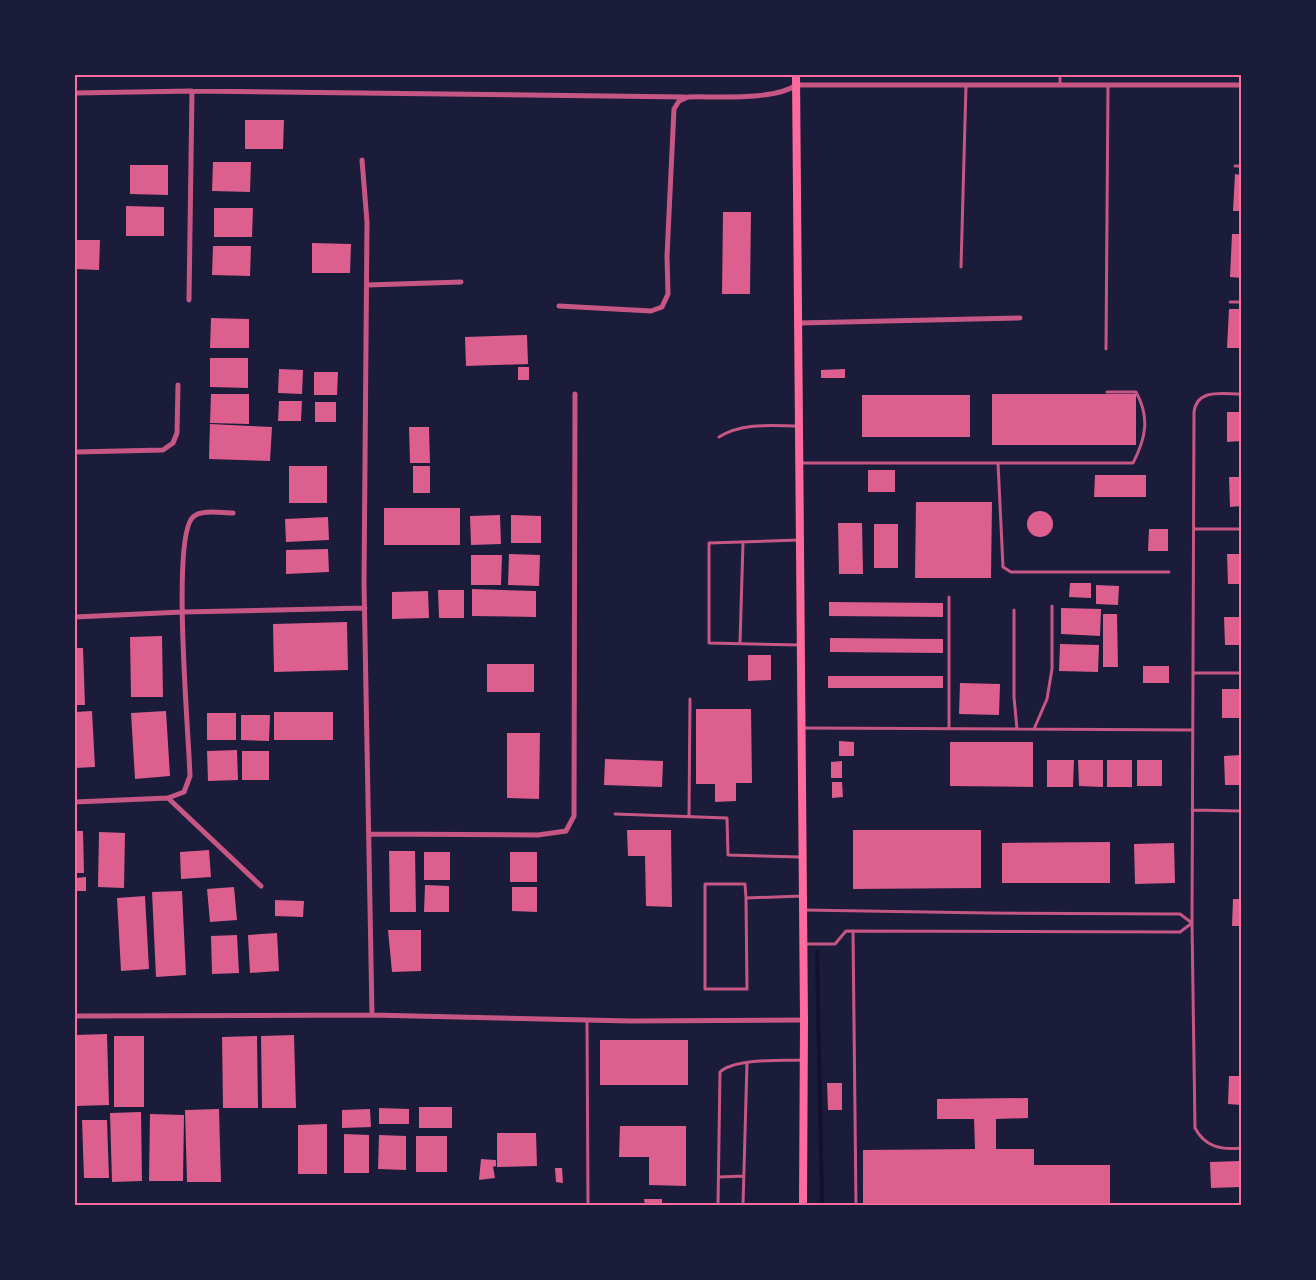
<svg xmlns="http://www.w3.org/2000/svg" width="1316" height="1280" viewBox="0 0 1316 1280" font-family="'DM Sans',sans-serif">
  <style>
    .lines { fill: none; stroke-linecap: round; stroke-linejoin: round }
    .stream { stroke: #12122b; stroke-width: 4 }
    .building { fill: #dd5f8e }
    .service { stroke: #c65784; stroke-width: 3 }
    .minor { stroke: #c65784; stroke-width: 5 }
    .secondary { stroke: #ff6b9d; stroke-width: 8 }
    .neatline { fill: none; stroke: #ff6b9d; stroke-width: 2 }
  </style>
  <rect width="100%" height="100%" fill="#1b1b3a"/>
  <g class="lines">
    <path class="stream" d="M817,952L822,1205"/>
  </g>
  <path class="building" d="M245,120H284L283,149H245Z
    M213,162H251L250,192L212,191Z
    M130,165H168V195L130,194Z
    M1235,174L1241,175V211H1233Z
    M126,206L164,207V236H126Z
    M214,208H253L252,237H214Z
    M723,212H751L750,294H722Z
    M1232,234H1241V278L1230,277Z
    M75,240H100L99,270L75,269Z
    M312,243L351,244L350,273H312Z
    M213,246H251L250,276L212,275Z
    M1229,309H1241V348H1227Z
    M211,318L249,319V348H210Z
    M527,335L528,364L466,366L465,337Z
    M210,358H248V388L210,387Z
    M518,367H529V380H518Z
    M279,369L303,370L302,394L278,393Z
    M845,369V378H821V370Z
    M314,372H338L337,395H314Z
    M211,394H249V424L210,423Z
    M992,394H1136V445H992Z
    M862,395H970V437H862Z
    M279,401H302L301,421H278Z
    M315,402H336V422H315Z
    M1227,412H1241V441L1227,442Z
    M210,424L272,427L270,461L209,459Z
    M409,427H429L430,463H410Z
    M289,466H327V503H289Z
    M413,466H430V493H413Z
    M868,470H895V492H868Z
    M1095,475H1146V497H1094Z
    M1229,477H1241V506L1230,507Z
    M916,502H992L991,578H915Z
    M384,508H460V545H384Z
    M1027 524a13 13 0 1 1 26 0a13 13 0 1 1-26 0Z
    M500,515L501,544L471,545L470,516Z
    M511,515L541,516V543H511Z
    M328,517L329,540L286,542L285,519Z
    M838,523H862L863,574H839Z
    M874,524H898V568H874Z
    M1149,529H1168V551H1148Z
    M328,549L329,572L286,574V550Z
    M509,554L540,555L539,586L508,585Z
    M1227,554H1241V584H1228Z
    M471,555H502L501,585H471Z
    M1070,583H1091V598L1069,597Z
    M1096,585L1119,586L1118,605L1096,604Z
    M472,589L536,591V617L472,616Z
    M438,590H464V618H439Z
    M428,591L429,618L392,619V592Z
    M829,602L943,603V617L829,616Z
    M1061,608L1101,609L1100,636L1061,634Z
    M1103,614H1117L1118,667H1103Z
    M1224,617H1241V645H1225Z
    M347,622L348,670L274,672L273,624Z
    M162,636L163,697H131L130,637Z
    M830,638L943,639V653L830,652Z
    M1060,644L1099,645L1098,672L1059,671Z
    M75,648H83L85,705H75Z
    M748,655H771V680L748,681Z
    M487,664H534V692H487Z
    M1143,666H1169V683H1143Z
    M828,676H943V688H828Z
    M960,683L1000,684L999,715L959,714Z
    M1222,689H1241V718H1222Z
    M696,709H751L752,783H736V801L715,802V784H696Z
    M92,711L95,767L75,768V712Z
    M166,711L170,776L135,779L131,713Z
    M274,712H333V740H274Z
    M207,713H236V740H207Z
    M241,715H270L269,741L241,740Z
    M507,733H540L539,799L507,798Z
    M839,741L854,742V756H839Z
    M950,742H1033V787L950,786Z
    M237,750L238,780L208,781L207,751Z
    M242,751H269V780H242Z
    M1241,755V785H1225L1224,756Z
    M605,759L663,761L662,787L604,785Z
    M1047,760H1074L1073,787H1047Z
    M1078,760H1103V787L1079,786Z
    M1107,760H1132V787H1107Z
    M1137,760H1162V786H1137Z
    M842,761V778H831V762Z
    M832,782H842L843,797L832,798Z
    M627,830H671L672,907L646,906L645,856H628Z
    M853,830H981V888L853,889Z
    M75,831H83L84,873H75Z
    M99,832L125,833L124,888L98,887Z
    M1110,842V883H1002V843Z
    M1174,843L1175,883L1135,884L1134,844Z
    M209,850L211,877L181,879L180,852Z
    M389,851H415L416,912H390Z
    M424,852H450V880H424Z
    M510,852H537V882H510Z
    M86,877V891H75V878Z
    M425,885L449,886V912H424Z
    M234,887L237,920L210,922L207,889Z
    M512,887H537V912L512,911Z
    M182,891L186,975L156,977L152,892Z
    M145,896L149,969L121,971L117,898Z
    M1233,899H1241V926H1232Z
    M275,900L304,901L303,917L275,916Z
    M388,930H421V971L392,972Z
    M277,933L279,971L250,973L248,935Z
    M237,935L239,973L212,974L211,936Z
    M107,1034L109,1105L77,1106L75,1035Z
    M294,1035L296,1108H262L261,1036Z
    M114,1036H144V1107H114Z
    M257,1036L258,1108H223L222,1037Z
    M600,1040H688V1085H600Z
    M1229,1076H1241V1105L1228,1104Z
    M827,1083H842V1110H828Z
    M1028,1098V1118L996,1119V1149H1034V1165H1110V1205H863V1150L975,1149L974,1119H937V1099Z
    M419,1107H452V1128H419Z
    M379,1108L409,1109V1124H379Z
    M219,1109L221,1182H187L185,1110Z
    M370,1109L371,1127L342,1128V1110Z
    M141,1112L142,1181L112,1182L110,1113Z
    M150,1114L184,1115L183,1181H149Z
    M82,1120H107L109,1178H84Z
    M327,1124V1174H298V1125Z
    M620,1126H686V1186L649,1185V1157H619Z
    M497,1133H536L537,1166L497,1167Z
    M344,1134L369,1135V1173H344Z
    M379,1135L406,1136V1170L378,1169Z
    M416,1136H447V1172H416Z
    M481,1159L496,1160V1166L493,1167L495,1178L479,1180Z
    M1240,1161L1241,1187L1211,1188L1210,1162Z
    M555,1168H562L563,1183L556,1182Z
    M644,1199H662V1205H645Z"/>
  <g class="lines">
    <path class="service" d="M1060,85V75
      M1235,166H1241
      M961,267L966,85
      M1230,302H1241
      M1106,349L1108,85
      M1241,394C1223,394 1197,388 1194,412L1192,923L1195,1128C1205,1147 1221,1150 1241,1148
      M719,437C743,422 772,426 799,426
      M802,463H1133C1146,438 1150,417 1136,392H1107
      M998,463L1003,567L1011,572H1169
      M1194,529H1241
      M799,540L709,543V643L801,645
      M1014,610V697L1017,729
      M740,643L743,542
      M1194,673H1241
      M803,728L1193,730
      M949,729V597
      M1034,729L1047,699L1052,669V606
      M1192,810L1241,811
      M615,814L727,818L728,855L800,857
      M689,817L690,699
      M746,898L745,884H705V989H747L746,898L802,896
      M803,910L988,913L1180,914L1192,923L1180,932L846,931L835,944H804
      M853,931L856,1205
      M587,1021L588,1205
      M719,1177L744,1176
      M105,1205H197
      M718,1205L720,1072C735,1058 781,1061 802,1060
      M743,1205L747,1063"/>
    <path class="minor" d="M75,93L192,91L685,97
      M362,160L367,222L364,583L372,1015
      M367,285L461,282
      M189,300L192,91
      M559,306L651,311L662,307L668,294L667,256L674,109L679,101L688,97C716,96 774,101 796,85H1241
      M799,323L1020,318
      M75,452L163,450L173,443L177,433L178,385
      M75,617L182,612L365,608
      M168,798L261,886
      M75,802L168,798L184,792L190,776C189,737 171,537 193,517C201,509 221,513 233,513
      M369,834L538,835L566,831L574,816L575,394
      M75,1016L372,1015L630,1021L804,1020"/>
    <path class="secondary" d="M796,75L804,1020L803,1205"/>
  </g>
  <rect width="1316" height="1280" fill="none" stroke="#1b1b3a" stroke-width="153"/>
  <rect x="76" y="76" width="1164" height="1128" class="neatline"/>
</svg>
